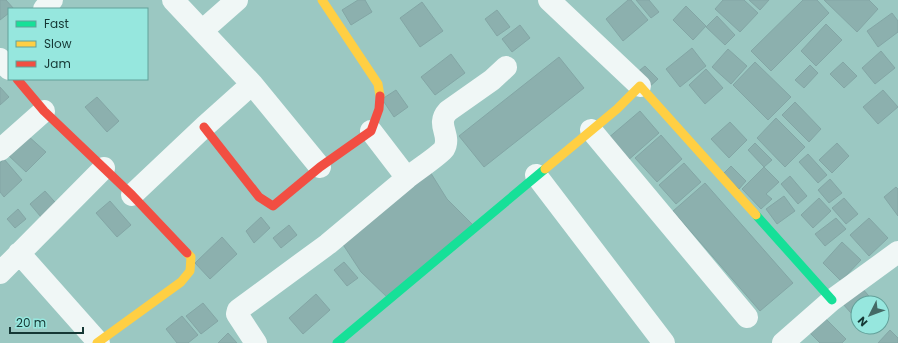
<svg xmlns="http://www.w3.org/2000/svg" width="898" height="343" viewBox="0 0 898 343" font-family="Poppins,sans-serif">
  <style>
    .building { fill: #8cb0ae; stroke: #83a6a5 }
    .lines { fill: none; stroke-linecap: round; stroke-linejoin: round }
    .street { stroke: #f0f7f6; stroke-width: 22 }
    .fast { stroke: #16e098; stroke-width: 9 }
    .slow { stroke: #ffcf43; stroke-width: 9 }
    .jam { stroke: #f24e42; stroke-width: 9 }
  </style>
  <rect width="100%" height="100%" fill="#9bc8c2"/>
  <path class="building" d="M0,0H6L14,9H9V13L0,20Z
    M358,0H365L372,12L351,25L342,10Z
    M628,0H631L648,20L623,41L606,19Z
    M636,0H649L659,12L651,18Z
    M723,0H744L758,13L740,32L715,9Z
    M749,0H769L760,10Z
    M803,0H817L829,13L771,71L751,51Z
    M824,0H869L878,9L857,32Z
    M422,2L443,31L420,47L400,18Z
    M686,6L706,26L693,40L673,20Z
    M497,10L510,27L497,36L485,19Z
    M892,13L898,21V32L878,47L867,31Z
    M717,16L735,35L725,45L706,27Z
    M826,24L842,40L816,66L801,51Z
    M520,25L530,38L512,52L502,39Z
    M692,48L706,66L680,87L666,69Z
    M728,49L747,66L731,84L712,67Z
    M881,51L895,68L875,84L862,68Z
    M451,54L465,73L435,95L421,77Z
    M559,57L584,88L484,167L459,136Z
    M755,62L791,97L768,120L733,85Z
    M843,62L857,76L844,88L830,74Z
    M810,65L818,73L804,88L795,80Z
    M645,66L658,79L648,88L635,74Z
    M706,69L723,88L705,104L689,85Z
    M0,87L9,97L0,105Z
    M396,90L408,107L394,117L382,99Z
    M883,90L898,107L878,124L863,107Z
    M97,97L119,121L107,132L85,107Z
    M795,102L821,129L809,142L782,115Z
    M640,111L659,133L626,162L607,139Z
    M776,118L805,147L785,167L757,138Z
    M730,122L747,140L729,158L711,139Z
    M27,135L46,152L26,172L8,155Z
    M661,135L682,159L657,182L635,158Z
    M755,143L772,160L764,167L748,150Z
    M837,143L849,156L832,173L819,160Z
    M808,154L827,175L818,183L799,162Z
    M4,159L22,180L4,197L0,192V163Z
    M684,163L701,182L676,204L659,185Z
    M731,166L746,181L739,189L723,174Z
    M427,167L447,199L473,225L388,298L361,272L340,240Z
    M764,167L779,182L766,194L772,199L761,209L742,189Z
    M790,176L807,196L798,204L781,184Z
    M830,179L842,193L829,203L818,190Z
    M705,183L793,283L760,311L673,211Z
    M896,187L898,189V216L884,197Z
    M45,191L62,210L46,223L30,204Z
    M784,196L795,211L777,224L766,209Z
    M819,198L831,211L813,228L801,215Z
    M844,198L858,214L846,224L832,208Z
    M110,201L131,225L117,237L96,213Z
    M18,209L26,219L15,228L7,219Z
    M261,217L270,228L254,243L246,231Z
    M836,218L846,229L825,246L815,234Z
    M869,218L888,238L869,256L850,235Z
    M289,225L297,235L281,248L273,238Z
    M222,237L237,254L210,279L195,263Z
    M842,242L861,260L841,281L823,263Z
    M344,262L358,278L347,286L334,270Z
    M861,287L875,303H858V321L843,304Z
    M316,294L330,310L303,334L289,318Z
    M203,303L218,321L201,334L186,316Z
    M182,316L198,335L188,343H177L166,329Z
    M825,318L846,339L842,343H820L810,333Z
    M890,330L898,338V343H878Z
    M228,333L237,343H218Z"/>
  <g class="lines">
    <path class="street" d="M173,0L252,84L320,167
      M549,0L640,86
      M44,9L52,0
      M203,30L237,0
      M0,59L9,69
      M591,130L747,317
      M0,150L44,111
      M536,175L664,343
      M407,178C414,172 440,155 444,149C452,135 435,125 448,111L492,80L506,67
      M132,195L204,127L252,84
      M19,253L99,343
      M0,273L104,168
      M256,343L237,314L238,310L328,244L407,178L371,131
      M783,343L832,300L898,252"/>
    <path class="fast" d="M756,215L832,300
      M337,343L545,169"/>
    <path class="slow" d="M322,0L378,84L380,96
      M545,169L617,109L640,86L756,215
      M97,343L181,282L190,271L191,257L187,253"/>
    <path class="jam" d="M17,79L44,111L132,195L187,253
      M204,127L259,197L273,206L320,167L371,131L379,109L380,96"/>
  </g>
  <rect x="8" y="8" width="140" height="72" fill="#96e7de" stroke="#62a19a"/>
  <rect x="16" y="21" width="20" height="6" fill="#16e098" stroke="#62a19a"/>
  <text x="44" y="28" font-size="12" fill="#153734">Fast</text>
  <rect x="16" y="41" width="20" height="6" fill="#ffcf43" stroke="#62a19a"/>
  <text x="44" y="48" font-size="12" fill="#153734">Slow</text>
  <rect x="16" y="61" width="20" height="6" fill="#f24e42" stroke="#62a19a"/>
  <text x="44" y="68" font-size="12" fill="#153734">Jam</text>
  <g transform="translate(870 315) rotate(228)"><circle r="19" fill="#96e7de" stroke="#62a19a"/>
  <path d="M0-3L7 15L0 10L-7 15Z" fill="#446a66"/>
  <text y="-6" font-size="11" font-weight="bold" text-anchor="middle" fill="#153734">N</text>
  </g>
  <path d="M10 327v6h73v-6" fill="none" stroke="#153734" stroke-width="2"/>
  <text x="16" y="327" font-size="12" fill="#153734" stroke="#96e7de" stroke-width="3" paint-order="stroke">20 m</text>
</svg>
